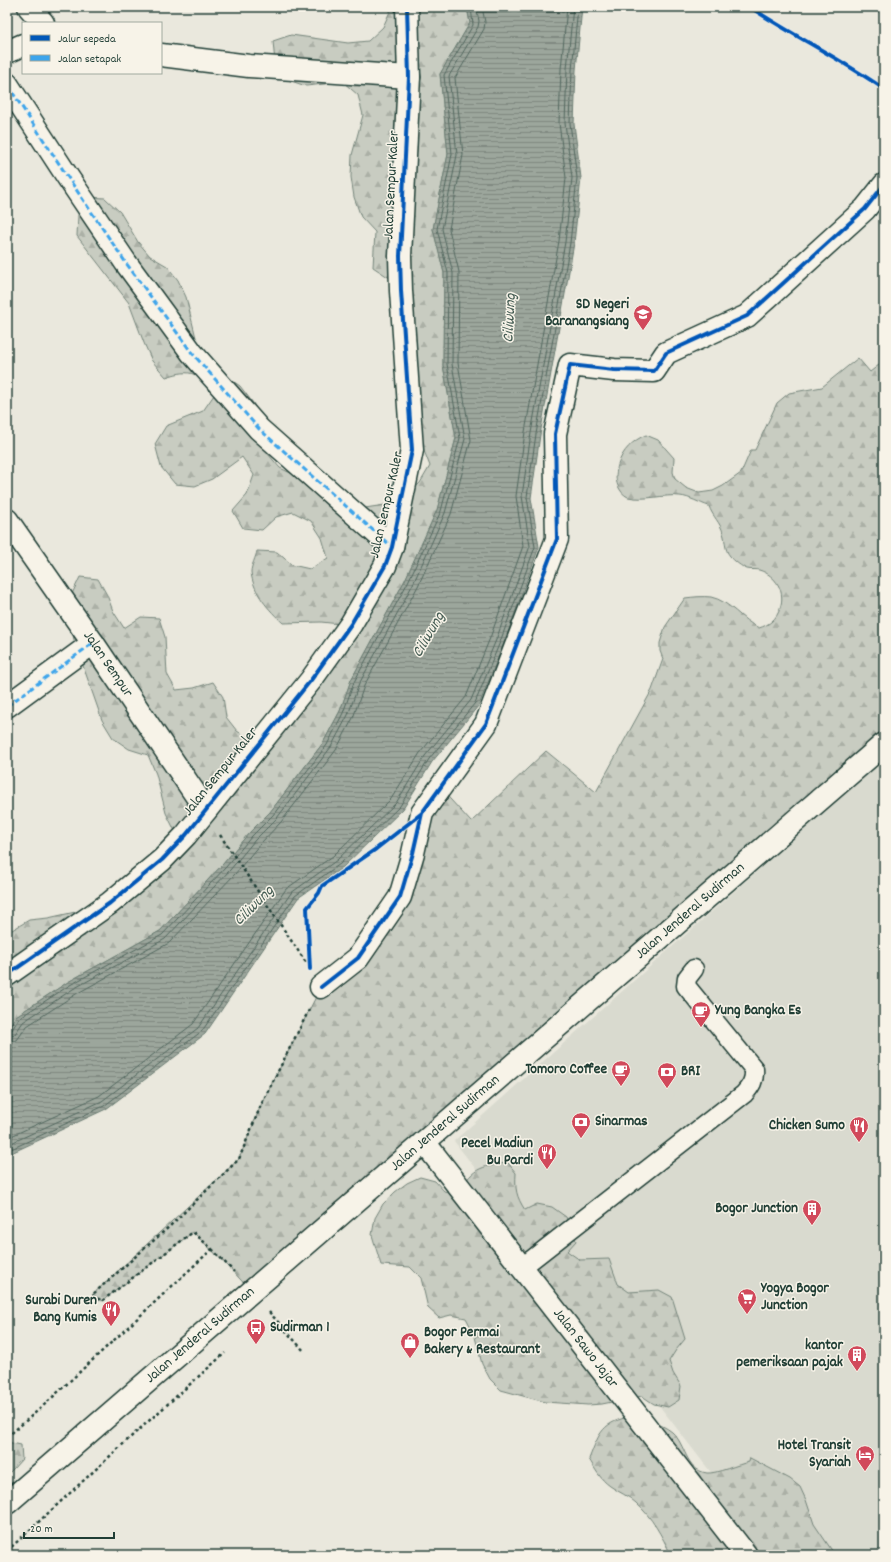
<svg xmlns="http://www.w3.org/2000/svg" width="891" height="1562" viewBox="0 0 891 1562" font-family="Dekko,sans-serif">
  <style>
    .built { fill: #d9dacf }
    .forest { fill: url(#forest-firs); stroke: #74847a }
    .water { fill: url(#water-rules); stroke: #6a7c72 }
    .lines { fill: none; stroke-linecap: round; stroke-linejoin: round }
    .shore { stroke: #51675e; stroke-width: 1 }
    .lane-casing { stroke: #1f3d34; stroke-width: 21 }
    .street-casing { stroke: #1f3d34; stroke-width: 25 }
    .secondary-casing { stroke: #1f3d34; stroke-width: 25 }
    .primary-casing { stroke: #1f3d34; stroke-width: 25 }
    .path { stroke: #1f3d34; stroke-width: 2.5; stroke-dasharray: 3 3; stroke-linecap: butt }
    .lane { stroke: #f7f3e8; stroke-width: 18 }
    .street { stroke: #f7f3e8; stroke-width: 22 }
    .secondary { stroke: #f7f3e8; stroke-width: 22 }
    .primary { stroke: #f7f3e8; stroke-width: 22 }
    .quiet { stroke: #3da4eb; stroke-width: 3; stroke-dasharray: 6 3; stroke-linecap: butt }
    .cycleway-casing { stroke: #f7f3e8; stroke-width: 6 }
    .cycleway { stroke: #0057b8; stroke-width: 4 }
    .labels { text-anchor: middle; dominant-baseline: central; stroke-width: 3; stroke-linejoin: round; paint-order: stroke }
    .street-label { font-size: 15px; fill: #1f3d34; stroke: #f7f3e8 }
    .poi-label { font-size: 15px; font-weight: bold; fill: #1f3d34; stroke: #f7f3e8; text-anchor: end }
    .water-label { font-size: 16px; font-style: italic; fill: #445c53; stroke: #f7f3e8 }
  </style>
  <defs>
    <pattern id="forest-firs" width="22" height="20" patternUnits="userSpaceOnUse"><rect width="22" height="20" fill="#c8ccc1"/><path d="M5 1l3.5 6h-7zM16 11l3.5 6h-7z" fill="#abb0a6"/></pattern>
    <pattern id="water-rules" width="6" height="5" patternUnits="userSpaceOnUse"><rect width="6" height="5" fill="#9ca69c"/><path d="M0 2.5h6" fill="none" stroke="#7f8880"/></pattern>
  </defs>
  <rect width="100%" height="100%" fill="#eae8dd"/>
  <filter id="ink" filterUnits="userSpaceOnUse"><feTurbulence type="fractalNoise" baseFrequency=".025" numOctaves="2"/><feDisplacementMap in="SourceGraphic" scale="8" xChannelSelector="R" yChannelSelector="G"/><feConvolveMatrix kernelMatrix="1 2 1 2 8 2 1 2 1" color-interpolation-filters="sRGB"/></filter>
  <g filter="url(#ink)">
    <path class="built" d="M884,758V1555H775L454,1141Z"/>
    <path class="forest" d="M392,7H467L470,23L440,74L448,154L433,229L444,273L443,365L456,438L437,510L405,580L351,680L340,711L323,743L271,811L249,833L223,864L160,931L68,982L16,1016L7,1030V933L29,920L48,918L89,909L126,891L175,831L166,813L156,774L148,755L129,749L113,738L102,720L74,640L70,619L71,596L80,577L98,579L107,595L113,611L124,628L141,617L159,618L165,637L167,674L176,690L194,688L213,682L223,697L226,717L237,731L253,741L340,624L321,622L283,623C269,610 253,593 251,572C251,566 256,557 257,551L277,552L292,565L310,569L328,558L322,538L311,521L293,512L276,517L262,530L243,528L233,511L247,495L254,475L242,457L212,479L195,486L175,484L161,467L155,444L166,426L203,411L214,395C198,373 193,368 166,377L152,361L144,343L129,303L77,236L78,215L87,197L105,198L120,212L138,242L150,256L167,266L178,280L186,297L199,350L224,375L240,386L253,403L261,418L266,435L268,454L280,468L365,508L385,505L403,498L420,483L430,466L415,428L420,407L418,383L391,279L373,267L375,232L361,217L354,197L351,177L352,155L363,115L358,95L343,82L306,86L288,80L275,63L273,41L291,35L348,43L368,41L383,27Z
      M858,358L870,372L884,361V744L251,1291L229,1267L193,1232L102,1301L92,1295L239,1159L261,1105L321,987L400,897L440,788L471,822L546,751L596,792L652,690L663,659L660,651V643L665,627L685,598C693,597 703,596 711,597C730,601 741,620 759,628C769,625 777,619 780,608C786,592 776,575 759,570C755,569 751,570 747,569C742,567 734,561 730,556C724,549 726,541 723,533C721,523 712,516 709,506C699,503 690,497 680,496C664,494 644,501 628,497C623,495 620,490 618,486C615,479 616,472 618,465C622,451 633,440 646,435L658,440L674,458L673,472L675,479L686,488L699,493L713,491L723,486L741,473L751,450H755L777,403L789,393L822,387Z
      M508,1163L516,1173C515,1189 516,1196 525,1210L537,1204L552,1207L566,1217L576,1241L567,1251L580,1260L609,1259L618,1284L629,1292L659,1290L672,1297L685,1339L676,1350L669,1361L673,1373L681,1386L679,1400L668,1407L654,1404L642,1396L602,1404L588,1405L545,1402L501,1390L490,1379L482,1364L474,1333L466,1318L451,1315L439,1318L428,1308L421,1278L410,1267L381,1265L372,1235L375,1218L383,1204L395,1192L407,1183L420,1177L435,1181L444,1191L458,1194C471,1169 480,1166 508,1163Z
      M632,1416C645,1420 661,1423 672,1432C686,1444 685,1470 707,1473C716,1474 739,1464 749,1462L750,1458L790,1479L800,1487L806,1500L814,1524L835,1555H671C662,1536 652,1517 636,1503C629,1496 618,1492 610,1486C600,1479 595,1469 589,1459C600,1431 602,1423 632,1416Z
      M7,1442L21,1445L22,1459L13,1469L7,1475Z"/>
    <path class="water" d="M467,7H582L576,70L574,124L581,178L574,243L540,435L531,498L539,547L504,643L479,705L432,762L403,809L343,867L298,898L205,1034L106,1109L7,1155V1030L16,1016L68,982L160,931L223,864L249,833L270,812L323,743L340,711L351,680L405,580L437,510L456,438L443,365L444,273L433,229L448,154L440,74L470,23Z"/>
    <g class="lines">
      <path class="shore" d="M7,1031L12,1030L19,1018L70,985L162,935L226,867L252,836L273,815L327,745L343,713L354,682L408,582L441,511L460,438L447,364L448,273L437,229L452,154L444,75L473,25L471,7
        M7,1036L15,1034L23,1022L73,989L165,939L230,870L255,840L277,818L331,747L348,715L359,684L413,584L445,513L465,439L452,364L453,273L442,229L457,155L449,76L478,27L479,21L476,7
        M7,1042L17,1040L27,1026L76,994L169,943L235,874L260,844L281,822L336,750L353,718L364,686L418,586L451,514L471,440L458,363L459,272L449,229L463,155L455,78L484,29L485,22L482,7
        M7,1138L99,1096L193,1024L286,889L333,856L391,799L420,753L466,697L490,638L523,546L516,496L525,432L559,241L566,178L559,123L561,69L567,7
        M7,1145L102,1101L198,1028L291,893L337,860L396,803L425,756L471,700L496,640L530,546L522,496L531,433L565,242L572,178L565,123L567,69L573,7
        M7,1151L104,1106L202,1031L295,896L340,864L400,806L429,759L475,703L500,642L535,547L527,497L536,434L570,243L577,178L570,123L572,70L578,7"/>
      <defs>
        <path id="lane" d="M521,1268L744,1094C751,1086 755,1080 754,1069L686,986L687,978L694,969"/>
        <g id="street">
          <path d="M29,7L43,23"/>
          <path d="M7,52L23,45"/>
          <path d="M161,55L249,66L409,77"/>
          <path d="M7,84L69,179L126,263L192,353L259,429L392,547"/>
          <path id="s1" d="M7,520L93,643L206,810"/>
          <path d="M7,706L93,643"/>
          <path d="M7,975L110,903L162,860L186,835L311,680L351,624L385,566L392,547L412,450L401,291L400,256L409,77L407,7"/>
          <path d="M321,987L358,958L400,897L413,853L422,813L486,724L557,539L555,434L570,365L614,370L654,371L666,353L747,316L865,209L884,185"/>
        </g>
        <g id="secondary">
          <path id="s2" d="M424,1142L746,1555"/>
        </g>
        <g id="primary">
          <path id="s3" d="M7,1503L884,744"/>
        </g>
      </defs>
      <use href="#lane" class="lane-casing"/>
      <use href="#street" class="street-casing"/>
      <use href="#secondary" class="secondary-casing"/>
      <use href="#primary" class="primary-casing"/>
      <path class="path" d="M220,835L307,964
        M310,961L307,908L319,893L322,886L387,840
        M212,1249L234,1272
        M269,1312L304,1351
        M7,1437L42,1407L212,1249L193,1232L102,1301L92,1295L170,1226L239,1159L261,1105L309,1010
        M7,1551L133,1435L225,1353"/>
      <use href="#lane" class="lane"/>
      <use href="#street" class="street"/>
      <use href="#secondary" class="secondary"/>
      <use href="#primary" class="primary"/>
      <path class="quiet" d="M7,84L69,179L126,263L192,353L259,429L392,547
        M7,706L93,643"/>
      <defs>
        <path id="cycleway" d="M750,7C794,36 841,59 884,89
          M310,969L307,908L319,893L322,886L376,849L422,813
          M7,975L110,903L162,860L186,835L311,680L351,624L385,566L392,547L412,450L401,291L400,256L409,77L407,7
          M321,987L358,958L400,897L413,853L422,813L486,724L557,539L555,434L570,365L614,370L654,371L666,353L747,316L865,209L884,185"/>
      </defs>
      <use href="#cycleway" class="cycleway-casing"/>
      <use href="#cycleway" class="cycleway"/>
    </g>
  </g>
  <defs>
    <symbol id="school-pin" viewBox="-11 -11 22 30"><path d="M0 17L-7.5 6A9.5 9.5 0 1 1 7.5 6Z" fill="#d1495b" stroke="#f7f3e8"/><path d="M0-5L7-2L0 1L-7-2ZM-4 1L0 2.5L4 1V4Q0 6-4 4Z" fill="#fff"/></symbol>
    <symbol id="cafe-pin" viewBox="-11 -11 22 30"><path d="M0 17L-7.5 6A9.5 9.5 0 1 1 7.5 6Z" fill="#d1495b" stroke="#f7f3e8"/><path d="M-5.5-4.5H6V0H3Q3 3.5 0 3.5H-2.5Q-5.5 3.5-5.5 0ZM3-3.2v2h1.7v-2ZM-6 4.5H4V6H-6Z" fill="#fff"/></symbol>
    <symbol id="bank-pin" viewBox="-11 -11 22 30"><path d="M0 17L-7.5 6A9.5 9.5 0 1 1 7.5 6Z" fill="#d1495b" stroke="#f7f3e8"/><path d="M-6-4H6V4H-6ZM0-2.3a2.3 2.3 0 1 0 0 4.6a2.3 2.3 0 1 0 0-4.6Z" fill="#fff"/></symbol>
    <symbol id="restaurant-pin" viewBox="-11 -11 22 30"><path d="M0 17L-7.5 6A9.5 9.5 0 1 1 7.5 6Z" fill="#d1495b" stroke="#f7f3e8"/><path d="M-5-6h1v4h1v-4h1v4h1v-4h1v5L-1.5 .5V6h-2V.5L-5-1ZM5-6V6H3V1.5H1.5Q1.5-4 5-6Z" fill="#fff"/></symbol>
    <symbol id="building-pin" viewBox="-11 -11 22 30"><path d="M0 17L-7.5 6A9.5 9.5 0 1 1 7.5 6Z" fill="#d1495b" stroke="#f7f3e8"/><path d="M-4-6H4V6H1V3H-1V6H-4ZM-2.5-4.3h1.7v1.8h-1.7ZM.8-4.3h1.7v1.8H.8ZM-2.5-1h1.7V.8h-1.7ZM.8-1h1.7V.8H.8Z" fill="#fff"/></symbol>
    <symbol id="supermarket-pin" viewBox="-11 -11 22 30"><path d="M0 17L-7.5 6A9.5 9.5 0 1 1 7.5 6Z" fill="#d1495b" stroke="#f7f3e8"/><path d="M-6-5.5h2.5l.6 2H6L4.5 2H-2.5L-4.4-4H-6ZM-1.5 3.2a1.3 1.3 0 1 0 .1 0ZM3 3.2a1.3 1.3 0 1 0 .1 0Z" fill="#fff"/></symbol>
    <symbol id="bus-pin" viewBox="-11 -11 22 30"><path d="M0 17L-7.5 6A9.5 9.5 0 1 1 7.5 6Z" fill="#d1495b" stroke="#f7f3e8"/><path d="M-5-6H5V4H4V6H2V4H-2V6H-4V4H-5ZM-3.5-4V0h7V-4ZM-3.5 1.2v1.5H-2V1.2ZM2 1.2v1.5H3.5V1.2Z" fill="#fff"/></symbol>
    <symbol id="shop-pin" viewBox="-11 -11 22 30"><path d="M0 17L-7.5 6A9.5 9.5 0 1 1 7.5 6Z" fill="#d1495b" stroke="#f7f3e8"/><path d="M-5-2.5h2.3a2.7 3.5 0 0 1 5.4 0H5L5.5 6h-11ZM-1.5-2.5h3a1.5 2.3 0 0 0-3 0Z" fill="#fff"/></symbol>
    <symbol id="hotel-pin" viewBox="-11 -11 22 30"><path d="M0 17L-7.5 6A9.5 9.5 0 1 1 7.5 6Z" fill="#d1495b" stroke="#f7f3e8"/><path d="M-6-4.5h1.5V1H6V5H4.5V3h-9V5H-6ZM-4 0a1.8 1.8 0 1 1 3.6 0ZM.5 0V-2.5h3Q6-2.5 6 0Z" fill="#fff"/></symbol>
  </defs>
  <g fill-rule="evenodd">
    <use href="#school-pin" x="632" y="303" width="22" height="30"/>
    <use href="#cafe-pin" x="690" y="1000" width="22" height="30"/>
    <use href="#cafe-pin" x="610" y="1059" width="22" height="30"/>
    <use href="#bank-pin" x="656" y="1061" width="22" height="30"/>
    <use href="#bank-pin" x="570" y="1111" width="22" height="30"/>
    <use href="#restaurant-pin" x="848" y="1115" width="22" height="30"/>
    <use href="#restaurant-pin" x="536" y="1142" width="22" height="30"/>
    <use href="#building-pin" x="801" y="1198" width="22" height="30"/>
    <use href="#supermarket-pin" x="736" y="1287" width="22" height="30"/>
    <use href="#restaurant-pin" x="100" y="1299" width="22" height="30"/>
    <use href="#bus-pin" x="245" y="1317" width="22" height="30"/>
    <use href="#shop-pin" x="399" y="1331" width="22" height="30"/>
    <use href="#building-pin" x="846" y="1344" width="22" height="30"/>
    <use href="#hotel-pin" x="854" y="1444" width="22" height="30"/>
  </g>
  <g class="labels">
    <g class="street-label">
      <text transform="translate(392 185) rotate(-87)">Jalan Sempur Kaler</text>
      <text transform="translate(387 505) rotate(-77)">Jalan Sempur Kaler</text>
      <text stroke="none"><textPath href="#s1" startOffset="176">Jalan Sempur</textPath></text>
      <text transform="translate(221 772) rotate(-51)">Jalan Sempur Kaler</text>
      <text stroke="none"><textPath href="#s3" startOffset="904">Jalan Jenderal Sudirman</textPath></text>
      <text stroke="none"><textPath href="#s3" startOffset="580">Jalan Jenderal Sudirman</textPath></text>
      <text stroke="none"><textPath href="#s3" startOffset="256">Jalan Jenderal Sudirman</textPath></text>
      <text stroke="none"><textPath href="#s2" startOffset="262">Jalan Sawo Jajar</textPath></text>
    </g>
    <g class="poi-label">
      <text x="629" y="305">SD Negeri<tspan x="629" dy="17">Baranangsiang</tspan></text>
      <text x="715" y="1011" text-anchor="start">Yung Bangka Es</text>
      <text x="607" y="1070">Tomoro Coffee</text>
      <text x="681" y="1072" text-anchor="start">BRI</text>
      <text x="595" y="1122" text-anchor="start">Sinarmas</text>
      <text x="845" y="1126">Chicken Sumo</text>
      <text x="533" y="1144">Pecel Madiun<tspan x="533" dy="17">Bu Pardi</tspan></text>
      <text x="798" y="1209">Bogor Junction</text>
      <text x="761" y="1289" text-anchor="start">Yogya Bogor<tspan x="761" dy="17">Junction</tspan></text>
      <text x="97" y="1301">Surabi Duren<tspan x="97" dy="17">Bang Kumis</tspan></text>
      <text x="270" y="1328" text-anchor="start">Sudirman 1</text>
      <text x="424" y="1333" text-anchor="start">Bogor Permai<tspan x="424" dy="17">Bakery &amp; Restaurant</tspan></text>
      <text x="843" y="1346">kantor<tspan x="843" dy="17">pemeriksaan pajak</tspan></text>
      <text x="851" y="1446">Hotel Transit<tspan x="851" dy="17">Syariah</tspan></text>
    </g>
    <g class="water-label">
      <text transform="translate(510 318) rotate(-87)">Ciliwung</text>
      <text transform="translate(429 635) rotate(-60)">Ciliwung</text>
      <text transform="translate(254 906) rotate(-45)">Ciliwung</text>
    </g>
  </g>
  <rect width="891" height="1562" fill="none" stroke="#f7f3e8" stroke-width="24"/>
  <rect x="12" y="12" width="867" height="1538" fill="none" stroke="#1f3d34" stroke-width="1.5" filter="url(#ink)"/>
  <rect x="22" y="22" width="140" height="52" fill="#f7f3e8" stroke="#a1aaa0"/>
  <rect x="30" y="35" width="20" height="6" fill="#0057b8" stroke="#a1aaa0"/>
  <text x="58" y="42" font-size="12" fill="#1f3d34">Jalur sepeda</text>
  <rect x="30" y="55" width="20" height="6" fill="#3da4eb" stroke="#a1aaa0"/>
  <text x="58" y="62" font-size="12" fill="#1f3d34">Jalan setapak</text>
  <path d="M24 1532v6h90v-6" fill="none" stroke="#1f3d34" stroke-width="2"/>
  <text x="30" y="1532" font-size="12" fill="#1f3d34" stroke="#f7f3e8" stroke-width="3" paint-order="stroke">20 m</text>
</svg>
